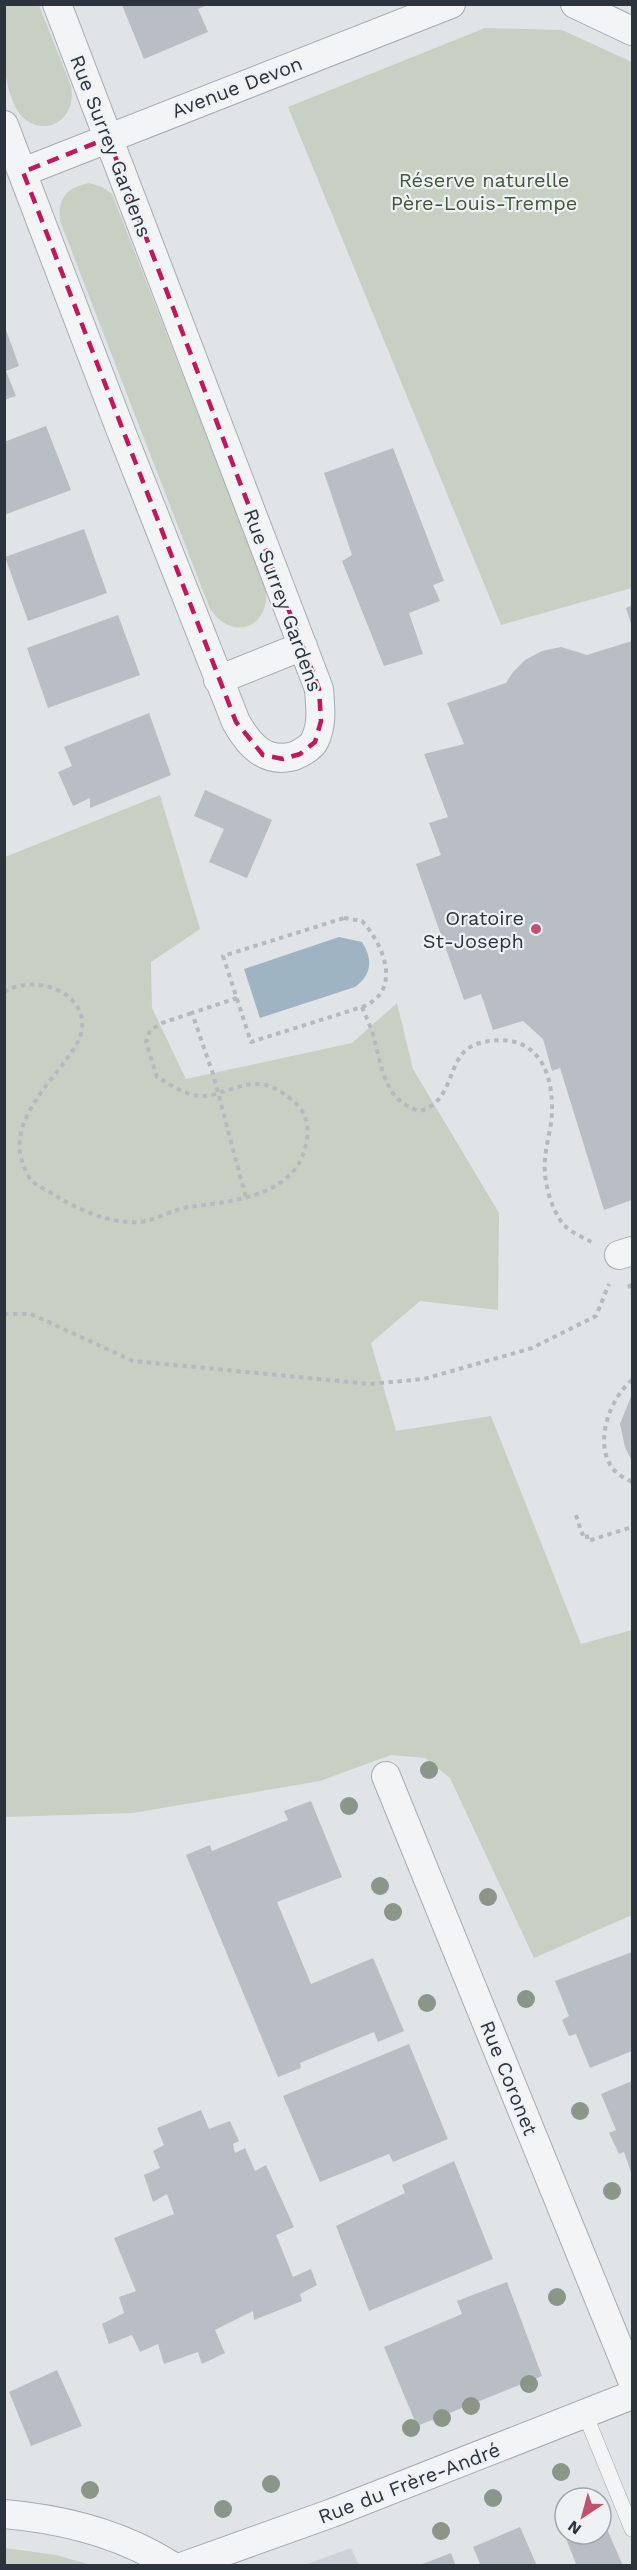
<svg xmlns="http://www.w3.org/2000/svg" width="637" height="2570" viewBox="0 0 637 2570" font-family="'Work Sans',sans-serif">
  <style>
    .built { fill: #cfd3d9 }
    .green { fill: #c7d0c2 }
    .water { fill: #9fb4c3 }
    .building { fill: #b8bec4 }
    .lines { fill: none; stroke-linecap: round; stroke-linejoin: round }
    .lane-casing { stroke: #a6abb1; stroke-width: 16 }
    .street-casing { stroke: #a6abb1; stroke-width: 30 }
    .path { stroke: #b6babe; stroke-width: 4; stroke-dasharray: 4.5 4.5; stroke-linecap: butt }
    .lane { stroke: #f2f4f6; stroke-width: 15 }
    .street { stroke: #f2f4f6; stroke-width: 28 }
    .tree { fill: #899688 }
    .marked { fill: none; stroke: #c2185b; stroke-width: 4.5; stroke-dasharray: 12 8; stroke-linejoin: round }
    .poi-dot { fill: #bf536e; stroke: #eff2f5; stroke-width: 2 }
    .labels { text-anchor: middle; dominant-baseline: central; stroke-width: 4.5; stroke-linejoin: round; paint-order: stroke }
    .street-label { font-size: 20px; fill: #2b333d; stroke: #eff2f5 }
    .park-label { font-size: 20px; fill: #42573a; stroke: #eff2f5 }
    .poi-label { font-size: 20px; fill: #2b333d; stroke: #eff2f5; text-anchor: end }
  </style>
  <rect width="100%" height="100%" fill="#e0e4e7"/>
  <path class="built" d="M351,2548L359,2565H304Z"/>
  <path class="green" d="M5,4L39,5L71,86C78,124 37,141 17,110C0,80 4,39 5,4Z
    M485,28L562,30L632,62V588L501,625L288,107Z
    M89,183L102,187L112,194L266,589C270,628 233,642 210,609L60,221C58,198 66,188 89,183Z
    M160,795L200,929L151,962L152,1008L186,1079L352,1043L397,1003L413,1069L499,1213L498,1310L420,1301L371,1343L396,1431L491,1416L581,1644L632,1630V1915L534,1958L450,1778L425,1758L391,1755L320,1781L133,1813L5,1817V857Z
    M5,2548L56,2555L91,2565H5Z"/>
  <path class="water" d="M339,937L362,942C373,959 372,975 355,987L260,1018L244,969Z"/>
  <path class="building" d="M122,5H208L198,9L208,32L144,59Z
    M5,327L19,366L6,371L16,396L4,400Z
    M46,426L71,490L4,515V442Z
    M393,448L444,581L433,585L440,601L409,613L423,654L384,666L342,561L352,555L324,473Z
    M84,529L107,593L28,621L5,557Z
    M632,605V627L626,608Z
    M118,615L140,675L48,708L27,648Z
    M632,641V1200L604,1210L560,1068L552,1071L543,1039L523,1021L493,1030L481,994L464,1000L416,864L441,855L429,823L448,817L424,754L464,744L447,703L506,683L513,672L525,660L542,651L561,647L587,655Z
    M149,713L171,775L90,808V798L73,806L58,772L72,766L64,747Z
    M205,790L272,820L247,878L209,862L224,829L194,816Z
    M632,1394V1461L625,1447L620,1424Z
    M311,1801L342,1877L277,1902L311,1984L373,1958L404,2031L378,2042L374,2032L300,2063L301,2068L278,2077L186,1855L210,1845L212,1851L288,1820L284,1811Z
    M632,1952V2051L590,2068L576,2034L569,2036L562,2020L569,2016L555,1981Z
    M409,2044L448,2139L393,2162L389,2154L320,2182L283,2096Z
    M632,2081V2175L624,2152L619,2154L609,2133L616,2130L601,2094Z
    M201,2110L209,2129L230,2121L239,2141L233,2144L235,2153L245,2148L255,2171L266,2165L294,2227L276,2235L293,2277L311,2269L317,2285L300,2294L302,2301L254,2320L253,2311L215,2330L225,2353L202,2364L198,2352L164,2364L158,2344L140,2352L132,2335L109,2344L102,2324L124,2313L119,2297L136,2291L114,2238L174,2214L167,2194L153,2202L144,2175L160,2168L153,2151L164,2145L157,2128Z
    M454,2161L493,2259L369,2311L336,2226L405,2193L402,2185Z
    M507,2282L542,2376L417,2426L384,2347L462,2314L457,2301Z
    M57,2370L82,2426L31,2446L9,2392Z
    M601,2515L623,2566H577L558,2519L565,2516V2534H601Z
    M520,2527L537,2566H481L473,2547Z
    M451,2553L456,2566H420V2565Z"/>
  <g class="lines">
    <defs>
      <path id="lane" d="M585,2414L632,2529"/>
      <path id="street" d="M575,4L632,31
        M4,125L119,426L236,722C249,745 265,764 294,756C301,753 312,747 315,740C323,723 320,706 319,689L57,4
        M23,172L451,4
        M218,680L303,646
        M619,1255L632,1251
        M386,1776L632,2380
        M4,2514C63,2519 122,2534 172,2566
        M184,2566L332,2513L632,2395"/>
    </defs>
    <use href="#lane" class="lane-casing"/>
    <use href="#street" class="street-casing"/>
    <path class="path" d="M344,918L362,921C384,945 403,991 362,1007L251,1042L223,956Z
      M4,992C36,972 94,994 80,1037C77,1045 71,1053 66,1060C45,1088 8,1126 23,1164C25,1169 28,1177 31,1180C37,1186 47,1190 54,1195C79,1210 110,1224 140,1222C156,1220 172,1210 188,1207C233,1201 299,1197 307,1139C309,1123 305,1110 292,1100C268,1080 254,1081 225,1091C219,1093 210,1096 203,1096C186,1096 171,1085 157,1077L146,1042L150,1030L162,1023L192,1013
      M237,998L192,1013L213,1074L246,1198
      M362,1007C366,1017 371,1027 374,1038C382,1068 385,1102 420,1111C458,1100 444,1052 480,1043C530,1030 553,1063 552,1110C552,1127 546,1143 545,1160C543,1180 551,1210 564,1225C571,1232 583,1238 592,1242
      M629,1284L632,1293
      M4,1314H31L133,1361L370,1384L424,1379L532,1348L596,1316L609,1284
      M632,1380C610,1398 593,1443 613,1469C618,1475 626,1479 632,1482
      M576,1515L582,1534L586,1532L588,1541L632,1527"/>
    <use href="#lane" class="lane"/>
    <use href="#street" class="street"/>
  </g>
  <g class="tree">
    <circle cx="429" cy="1770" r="9"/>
    <circle cx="349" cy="1806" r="9"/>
    <circle cx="380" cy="1886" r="9"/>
    <circle cx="488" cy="1897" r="9"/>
    <circle cx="393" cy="1912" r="9"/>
    <circle cx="526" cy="1999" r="9"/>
    <circle cx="427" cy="2003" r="9"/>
    <circle cx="580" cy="2111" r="9"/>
    <circle cx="612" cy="2191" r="9"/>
    <circle cx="557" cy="2297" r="9"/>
    <circle cx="529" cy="2384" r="9"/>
    <circle cx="471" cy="2406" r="9"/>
    <circle cx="442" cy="2418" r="9"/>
    <circle cx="411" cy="2428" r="9"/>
    <circle cx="561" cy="2472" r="9"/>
    <circle cx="271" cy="2484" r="9"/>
    <circle cx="90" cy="2490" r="9"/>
    <circle cx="493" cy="2498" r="9"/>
    <circle cx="223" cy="2509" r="9"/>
    <circle cx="441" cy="2531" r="9"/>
  </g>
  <path class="marked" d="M108,138L319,689L321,721L315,742L300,754L283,759L263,755L236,722L23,172Z"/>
  <circle class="poi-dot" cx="536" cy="929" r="6"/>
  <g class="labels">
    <g class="street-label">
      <text transform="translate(237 87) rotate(-21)">Avenue Devon</text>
      <text transform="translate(111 146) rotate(69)">Rue Surrey Gardens</text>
      <text transform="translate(283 600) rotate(70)">Rue Surrey Gardens</text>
      <text transform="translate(509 2078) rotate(68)">Rue Coronet</text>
      <text transform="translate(409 2483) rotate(-21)">Rue du Frère-André</text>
    </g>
    <g class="park-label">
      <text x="484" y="180">Réserve naturelle<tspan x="484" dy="23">Père-Louis-Trempe</tspan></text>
    </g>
    <g class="poi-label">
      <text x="524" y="918">Oratoire<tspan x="524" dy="23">St-Joseph</tspan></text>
    </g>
  </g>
  <rect width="637" height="2570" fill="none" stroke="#2b333d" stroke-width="12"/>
  <g transform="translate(583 2516) rotate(216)"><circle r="28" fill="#eff2f5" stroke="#a1a6ab" stroke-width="1.5"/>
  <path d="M0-4.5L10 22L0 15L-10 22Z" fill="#bf536e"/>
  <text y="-9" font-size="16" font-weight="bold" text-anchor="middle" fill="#2b333d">N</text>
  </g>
</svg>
